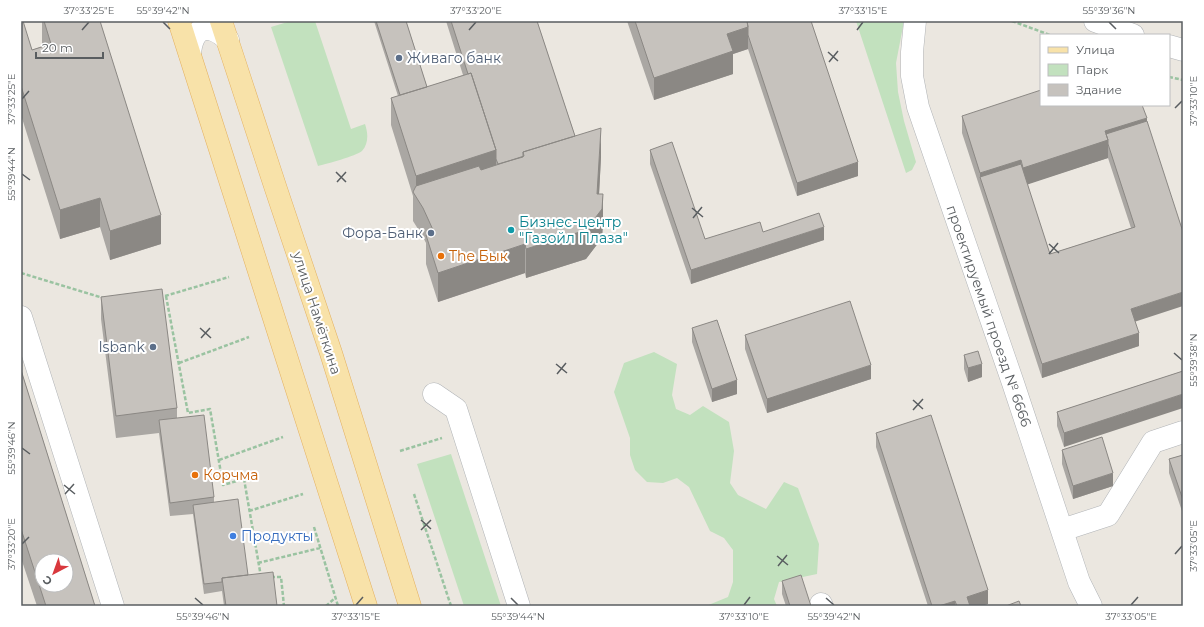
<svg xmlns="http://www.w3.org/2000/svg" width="1204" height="627" viewBox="0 0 1204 627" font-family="Montserrat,sans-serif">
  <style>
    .green { fill: #c2e1be }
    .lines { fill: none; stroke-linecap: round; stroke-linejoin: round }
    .minor-casing { stroke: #b1b4b7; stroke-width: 23 }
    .major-casing { stroke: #e4b160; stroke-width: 23 }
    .path { stroke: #9ac3a1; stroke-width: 2.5; stroke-dasharray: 4 2; stroke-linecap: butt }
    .minor { stroke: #fff; stroke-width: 22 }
    .major { stroke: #f8e2a9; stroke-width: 22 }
    .wall { fill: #aaa7a3; fill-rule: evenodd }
    .shaded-wall { fill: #8b8884 }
    .building { fill: #c6c2bd; stroke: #8b8884; fill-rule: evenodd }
    .ticks { fill: none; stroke: #595d60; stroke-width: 1.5 }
    .service-dot { fill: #5c6f8a; stroke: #fff; stroke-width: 1.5 }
    .culture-dot { fill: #0f9aa8; stroke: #fff; stroke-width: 1.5 }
    .food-dot { fill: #e8710a; stroke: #fff; stroke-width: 1.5 }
    .shop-dot { fill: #3f7fe0; stroke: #fff; stroke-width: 1.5 }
    .labels { text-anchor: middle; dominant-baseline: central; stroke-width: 4; stroke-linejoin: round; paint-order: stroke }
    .service-label { font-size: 14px; fill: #4e5e75; stroke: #fff; text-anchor: end }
    .culture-label { font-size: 14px; fill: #0d838f; stroke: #fff; text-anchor: start }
    .food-label { font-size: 14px; fill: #c56008; stroke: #fff; text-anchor: start }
    .street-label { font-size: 14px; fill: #595d60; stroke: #fff }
    .shop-label { font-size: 14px; fill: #366cbe; stroke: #fff; text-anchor: start }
    .neatline { fill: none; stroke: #595d60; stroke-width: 1.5 }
    .ticks-label { font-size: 10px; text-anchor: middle; fill: #595d60 }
  </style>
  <rect width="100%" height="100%" fill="#ebe7e0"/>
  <path class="green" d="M291,21H315L351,129L365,124C368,133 369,143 362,151C356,156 326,164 318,166L271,27Z
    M856,21H904L896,63L898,92L904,121L916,162L912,170L906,173Z
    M654,352L677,364L672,395L676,409L690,415L703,406L729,422L734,451L730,483L738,495L766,509L784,482L798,488L819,544L817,574L779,582L774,599L777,606H706L728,597L733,582V550L724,538L710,531L689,487L677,478L663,483L647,482L635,470L630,455V438L614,392L624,363Z
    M451,454L501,606H464L417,464Z"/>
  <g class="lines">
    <defs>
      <path id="minor" d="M915,21L912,52V76L918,107L1013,383L1079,582L1091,606
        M1095,21L1133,35
        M1169,46L1183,50
        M190,54C192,27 208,21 228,40
        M21,317L113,606
        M434,394L456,409L519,606
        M1062,530L1108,515L1153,442L1183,432
        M821,604L822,606"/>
      <path id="major" d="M179,21L366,606
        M221,21L276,189L331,353L410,606"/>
    </defs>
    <use href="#minor" class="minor-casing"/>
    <use href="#major" class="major-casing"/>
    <path class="path" d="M1012,21L1050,35
      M1169,77L1183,80
      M21,273L103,298
      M165,296L229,277
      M166,296L188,413L210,409L223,485L244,479L261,577
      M179,363L249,337
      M400,451L442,438
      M219,460L283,437
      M414,494L451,606
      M249,511L303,494
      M314,527L338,606
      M258,563L320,548
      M271,577H281L284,606
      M326,606L335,598"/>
    <use href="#minor" class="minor"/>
    <use href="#major" class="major"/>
  </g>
  <path class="wall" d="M21,21L32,50L43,46L42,43V21H100L161,244L110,260L100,227L60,239L21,115Z
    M374,21H406L427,87L463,75L446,21H537L575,136L601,157L599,194L603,223L602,238L586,259L526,278L525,273L438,302L426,264V243L423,237L413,221V196L391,125V98L398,96Z
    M627,21H811L858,176L797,196L748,49L733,54V74L654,100Z
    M1142,105L1135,322L1139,346L1042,378L962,133V116ZM1108,158L1131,228L1050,254L1027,184Z
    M650,150L705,239L763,232L824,240L691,284L650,164Z
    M101,297L177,408V418L214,497V502L248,575L277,606H224L222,591L204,594L193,514L170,516L159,433L116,438L101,319Z
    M692,328L737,394L712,402L692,342Z
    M745,335L871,379L767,413L745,349Z
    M964,355L982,377L968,382L964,369Z
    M21,370L95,606H37L21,558Z
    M1183,371L1064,447L1057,426V412Z
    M876,433L988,604L981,606H928L876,447Z
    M1062,450L1113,486L1073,499L1062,464Z
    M1183,455V514L1169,473V459Z
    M782,581L811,606H786L782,594Z"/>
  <path class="shaded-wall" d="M748,27V49L733,54V74L654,100V78L727,34Z
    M1147,118V135L1108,144V158L1023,186V168L1105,131Z
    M601,128V157L598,214L603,194V223L602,238L586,259L526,278V249L597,194Z
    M496,150V177L416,195V176Z
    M1021,160V177H980V173Z
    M858,162V176L797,196V183Z
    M100,198V227L60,239V210Z
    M161,215V244L110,260V231Z
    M824,227V240L691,284V270Z
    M525,244V273L438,302V273Z
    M1183,292V306L1131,323V309Z
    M1139,333V346L1042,378V364Z
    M982,364V377L968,382V368Z
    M871,365V379L767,413V399Z
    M737,380V394L712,402V389Z
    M1183,394V408L1064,447V433Z
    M1113,473V486L1073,499V486Z
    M988,590V604L981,606H967V597Z
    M955,601V606H939Z"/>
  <path class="building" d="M21,21H23L32,50L51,44L44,21H100L161,215L110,231L100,198L60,210L21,86Z
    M376,21H406L427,87L400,95Z
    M451,21H537L575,136L523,152V157L498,164L496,159V150L471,73L468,74Z
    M635,21H747L748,27L727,34L733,51L654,78Z
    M747,21H811L858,162L797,183L748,35V27Z
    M471,73L496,150L416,176L391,98Z
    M1041,90V105H1142L1147,118L1105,131L1108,140L1023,168L1021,160L980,173L962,116Z
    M1147,121L1183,232V292L1131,309L1139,333L1042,364L980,177L1021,164L1050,254L1135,227L1108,144V140L1106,134Z
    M601,128L597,194H603L602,209L586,230L526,249L525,244L438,273L426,235L434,232L423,208L413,192L416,186L479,166L481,170L524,156L523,152Z
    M672,142L705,239L760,222L763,232L819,213L824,227L691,270L650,150Z
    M162,289L177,408L116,416L101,297Z
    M850,301L871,365L767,399L745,335Z
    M717,320L737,380L712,389L692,328Z
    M978,351L982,364L968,368L964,355Z
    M21,370L95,606H46L21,529ZM42,561H66V585H42Z
    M1183,371V394L1064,433L1057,412Z
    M204,415L214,497L170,503L159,420Z
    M931,415L988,590L967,597L970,606H957L955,601L939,606H932L876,433Z
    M1102,437L1113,473L1073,486L1062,450Z
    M1183,455V500L1169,459Z
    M238,499L248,575L222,578V582L204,584L193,505Z
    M273,572L277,606H226L222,578Z
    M801,575L811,606H790L782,581Z
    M1019,601L1021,606H1006Z"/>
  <path class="ticks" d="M163,22L170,29M1109,22L1116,29M82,30L89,22M469,30L476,22M857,30L863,22M828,52L838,61M829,62L838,51M22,99L29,91M1175,108L1182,101M336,172L346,182M22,174L30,180M337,182L346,172M692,208L703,217M693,218L702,207M1049,244L1059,253M1049,254L1058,243M200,328L211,338M201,338L210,328M1174,353L1182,360M556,364L567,373M557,374L566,363M913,400L923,409M913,410L923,399M22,448L30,454M64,485L75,494M65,494L74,484M421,520L431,529M421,530L431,520M22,544L29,537M1175,554L1182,546M777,556L788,565M778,566L787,555M195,598L203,605M511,598L518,605M826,598L834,605M356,605L363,597M744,605L750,597M1131,605L1138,597"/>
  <g class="service-dot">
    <circle cx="399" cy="58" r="4"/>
    <circle cx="431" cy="233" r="4"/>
    <circle cx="153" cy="347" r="4"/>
  </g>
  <circle class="culture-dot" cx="511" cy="230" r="4"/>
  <g class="food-dot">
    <circle cx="441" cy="256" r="4"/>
    <circle cx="195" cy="475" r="4"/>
  </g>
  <circle class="shop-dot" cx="233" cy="536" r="4"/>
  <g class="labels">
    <g class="service-label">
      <text x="407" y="58" text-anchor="start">Живаго банк</text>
      <text x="423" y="233">Фора-Банк</text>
      <text x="145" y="347">Isbank</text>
    </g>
    <g class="culture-label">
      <text x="519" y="222">Бизнес-центр<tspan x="519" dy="16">"Газойл Плаза"</tspan></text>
    </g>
    <g class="food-label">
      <text x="449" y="256">The Бык</text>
      <text x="203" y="475">Корчма</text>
    </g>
    <g class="street-label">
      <text transform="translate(317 313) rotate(72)">улица Намёткина</text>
      <text transform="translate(989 316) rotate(71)">проектируемый проезд № 6666</text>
    </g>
    <g class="shop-label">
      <text x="241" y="536">Продукты</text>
    </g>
  </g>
  <rect width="1204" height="627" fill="none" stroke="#ffffff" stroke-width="44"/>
  <rect x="1040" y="34" width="130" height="72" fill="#ffffff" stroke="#bdbebf"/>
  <rect x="1048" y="47" width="20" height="6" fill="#f8e2a9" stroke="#bdbebf"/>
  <text x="1076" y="54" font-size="12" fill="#595d60">Улица</text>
  <rect x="1048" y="64" width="20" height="12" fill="#c2e1be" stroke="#bdbebf"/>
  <text x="1076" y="74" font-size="12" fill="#595d60">Парк</text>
  <rect x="1048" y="84" width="20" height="12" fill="#c6c2bd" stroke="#bdbebf"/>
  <text x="1076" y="94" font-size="12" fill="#595d60">Здание</text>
  <g transform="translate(54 573) rotate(221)"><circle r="19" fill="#ffffff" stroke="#bdbebf"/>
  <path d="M0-3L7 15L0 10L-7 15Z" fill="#d9383d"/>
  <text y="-6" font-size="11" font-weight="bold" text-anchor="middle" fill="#595d60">С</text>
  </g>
  <path d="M36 52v6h67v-6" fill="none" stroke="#595d60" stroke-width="2"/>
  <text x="42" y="52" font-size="12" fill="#595d60" stroke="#ffffff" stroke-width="3" paint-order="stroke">20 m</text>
  <rect x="22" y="22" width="1160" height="583" class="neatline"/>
  <g class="ticks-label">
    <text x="89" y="14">37°33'25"E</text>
    <text x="163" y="14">55°39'42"N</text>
    <text x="476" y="14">37°33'20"E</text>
    <text x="863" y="14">37°33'15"E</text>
    <text x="1109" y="14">55°39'36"N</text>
    <text transform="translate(11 99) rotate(-90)" y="4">37°33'25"E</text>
    <text transform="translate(1193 101) rotate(-90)" y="4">37°33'10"E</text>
    <text transform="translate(11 174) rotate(-90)" y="4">55°39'44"N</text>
    <text transform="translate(1193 360) rotate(-90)" y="4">55°39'38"N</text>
    <text transform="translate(11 448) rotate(-90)" y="4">55°39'46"N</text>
    <text transform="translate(11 544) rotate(-90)" y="4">37°33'20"E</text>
    <text transform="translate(1193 546) rotate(-90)" y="4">37°33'05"E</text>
    <text x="203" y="620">55°39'46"N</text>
    <text x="356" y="620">37°33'15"E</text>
    <text x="518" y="620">55°39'44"N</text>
    <text x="744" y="620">37°33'10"E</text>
    <text x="834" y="620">55°39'42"N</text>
    <text x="1131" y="620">37°33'05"E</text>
  </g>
</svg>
